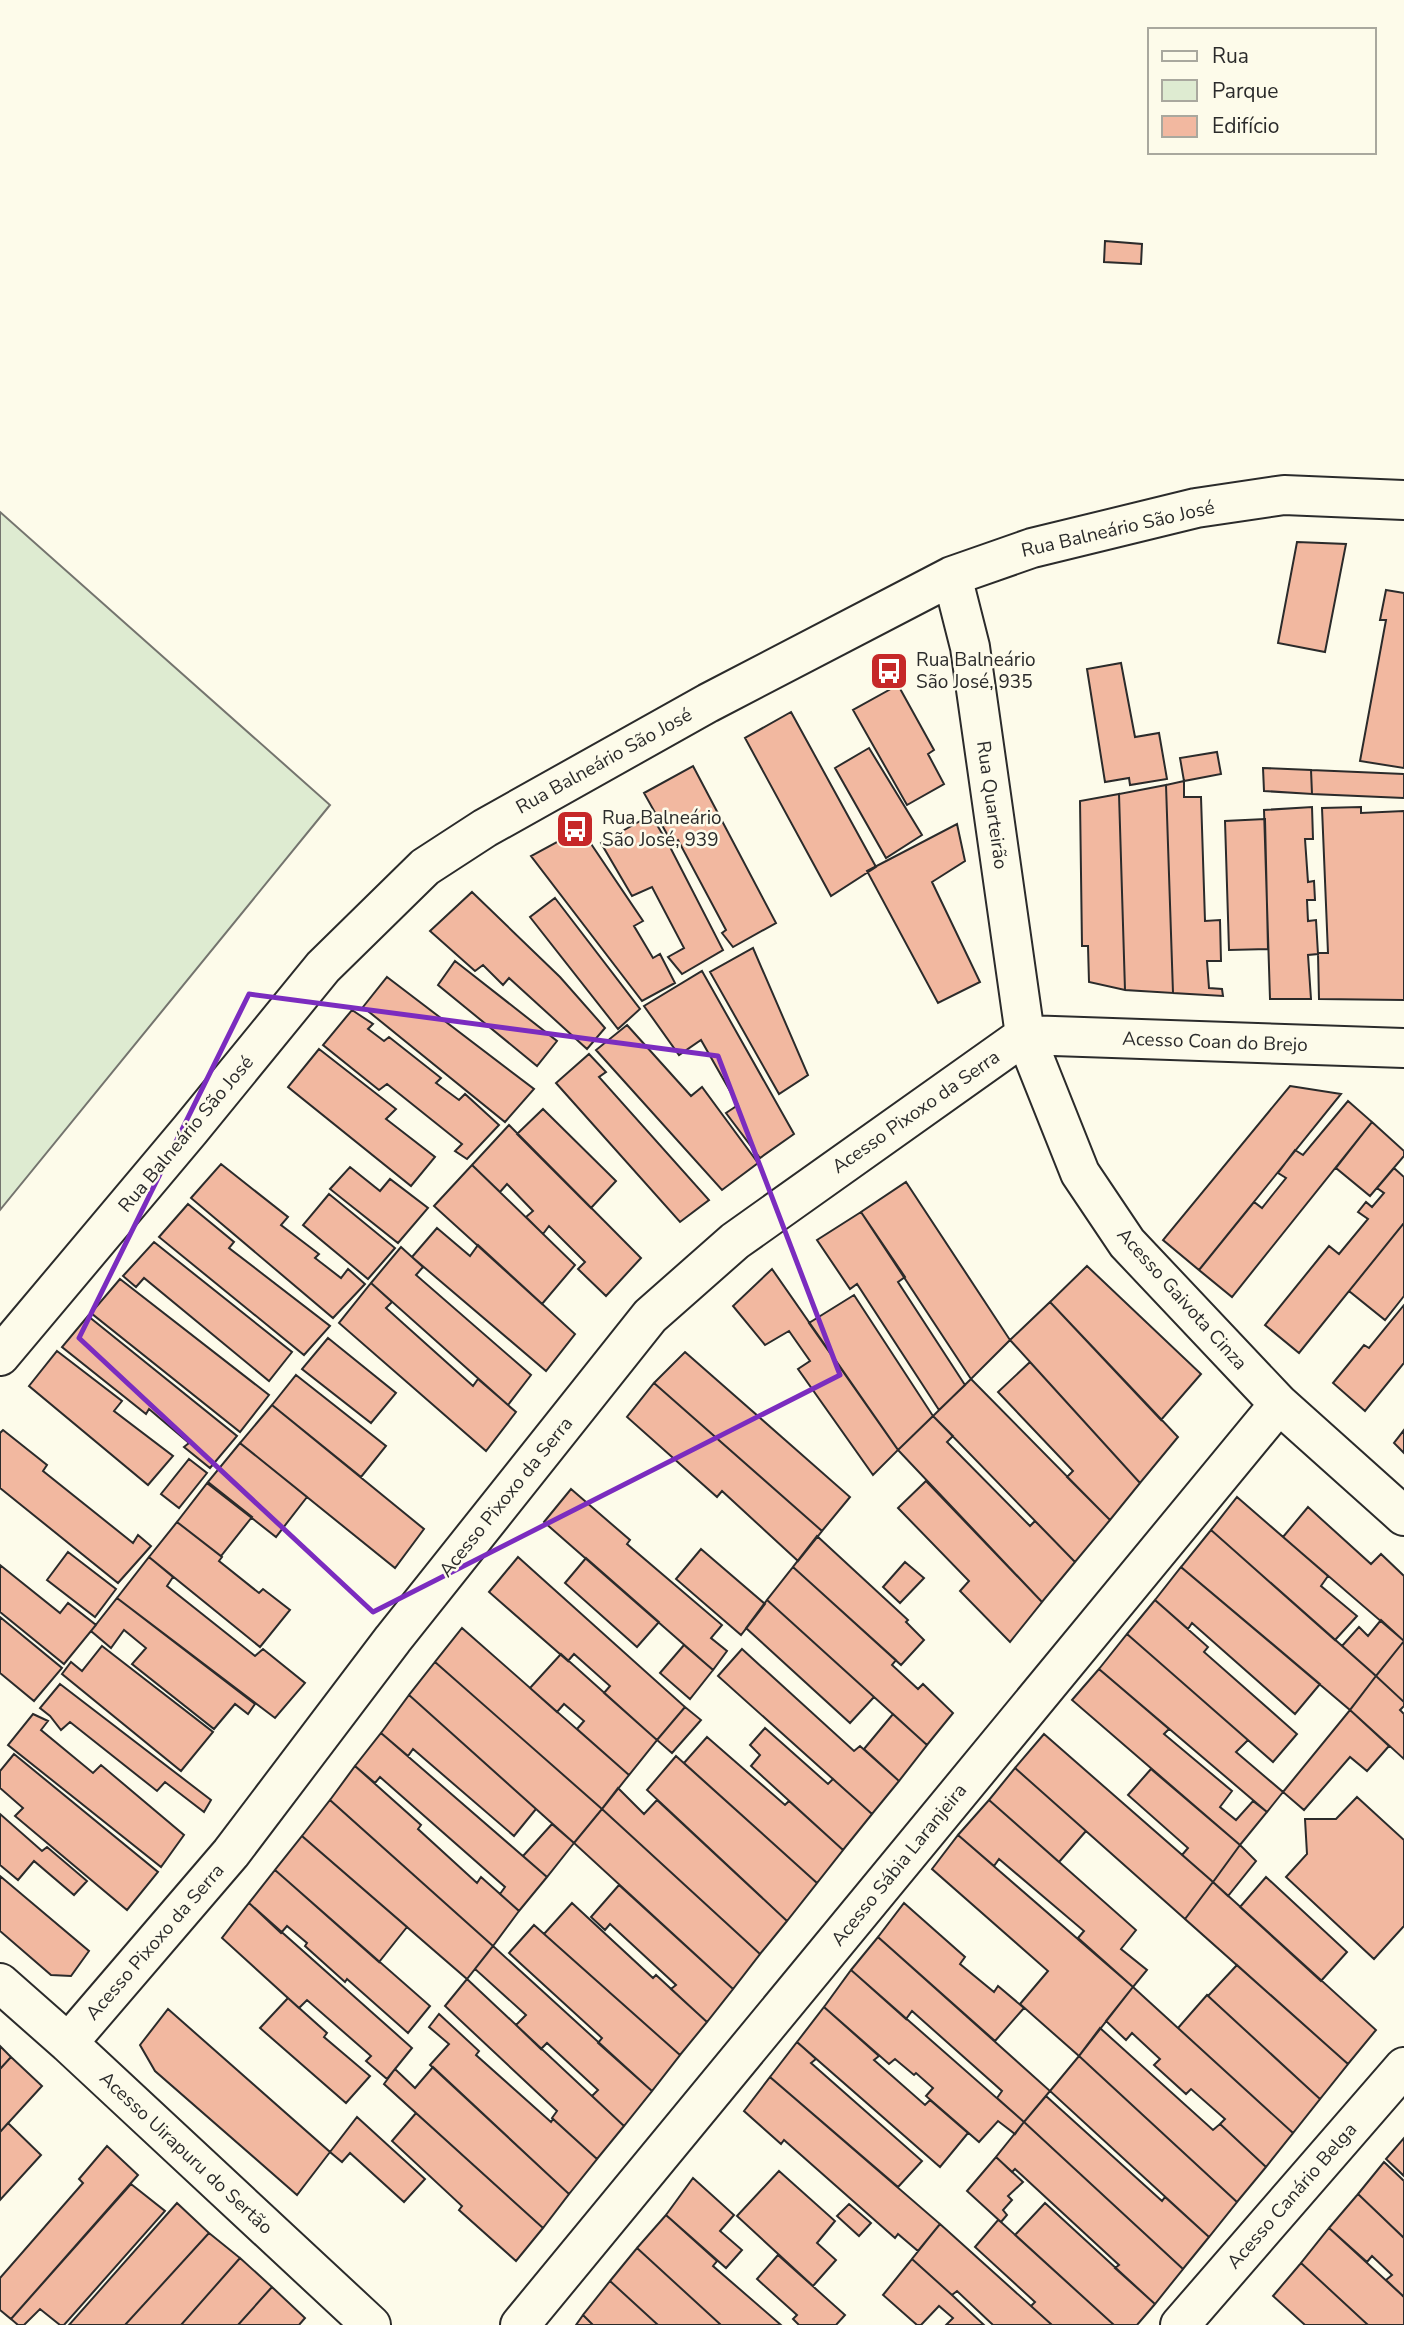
<svg xmlns="http://www.w3.org/2000/svg" width="1404" height="2325" viewBox="0 0 1404 2325" font-family="'Nunito Sans',sans-serif">
  <style>
    .green { fill: #deebd1; stroke: #74746e; stroke-width: 2 }
    .building { fill: #f2b8a0; stroke: #2b2b2b; stroke-width: 2 }
    .lines { fill: none; stroke-linecap: round; stroke-linejoin: round }
    .minor-casing { stroke: #2b2b2b; stroke-width: 42 }
    .minor { stroke: #fdfbea; stroke-width: 38 }
    .marked { fill: none; stroke: #7b2cbf; stroke-width: 5; stroke-linejoin: round }
    .labels { text-anchor: middle; dominant-baseline: central; stroke-width: 5; stroke-linejoin: round; paint-order: stroke }
    .street-label { font-size: 19px; fill: #2b2b2b; stroke: #fdfbea }
    .poi-label { font-size: 19px; fill: #2b2b2b; stroke: #fdfbea; text-anchor: start }
  </style>
  <rect width="100%" height="100%" fill="#fdfbea"/>
  <path class="green" d="M0,512L330,805L0,1210Z"/>
  <path class="building" d="M1105,241L1142,244L1141,264L1104,262Z
    M1297,542L1346,544L1325,652L1278,643Z
    M1386,590L1404,593V768L1360,761L1386,620H1380Z
    M1121,663L1135,737L1159,733L1167,779L1130,785L1129,778L1105,782L1087,669Z
    M898,685L934,750L928,754L944,784L907,805L853,710Z
    M791,712L876,867L831,896L745,738Z
    M869,748L922,835L886,858L835,768Z
    M1217,752L1221,774L1184,781L1180,758Z
    M693,766L776,923L733,947L722,933L726,930L678,840L672,843L644,793Z
    M1263,768L1311,770L1312,794L1264,791Z
    M1311,770L1404,774V798L1312,794Z
    M1184,781V797H1201L1205,921L1220,920L1221,961H1207L1209,988L1222,989L1223,996L1173,993L1166,785Z
    M1166,785L1173,993L1125,990L1119,794Z
    M1119,794L1125,990L1089,982L1088,946H1082L1080,801Z
    M1312,807L1313,839H1305L1308,882L1314,881L1315,900H1307L1308,921L1316,920L1318,954L1308,955L1311,999H1270L1264,810Z
    M1361,807V813L1404,811V1000L1319,999L1318,953H1328L1322,808Z
    M651,815L669,845L723,950L682,974L668,957L684,948L652,887L632,896L601,843Z
    M1265,819L1268,949L1229,950L1225,821Z
    M957,824L965,861L932,882L980,982L938,1003L867,871Z
    M581,829L643,921L634,926L653,958L660,954L675,983L642,1001L531,856Z
    M472,892L560,977L605,1028L587,1049L509,978L503,985L483,965L475,971L430,931Z
    M555,898L640,1009L618,1029L530,917Z
    M753,948L808,1075L779,1094L710,972Z
    M455,961L557,1041L537,1066L438,985Z
    M702,971L794,1134L760,1158L726,1113L738,1105L701,1040L679,1055L644,1006Z
    M387,977L534,1089L505,1122L363,1007Z
    M352,1010L373,1024L368,1029L384,1041L389,1037L441,1078L436,1083L459,1100L465,1094L499,1125L467,1159L455,1151L462,1144L387,1084L379,1090L323,1045Z
    M627,1025L691,1096L702,1087L758,1163L722,1190L596,1050Z
    M319,1049L396,1109L386,1119L435,1157L411,1186L288,1087Z
    M589,1054L606,1072L599,1077L709,1200L680,1222L556,1083Z
    M1290,1086L1341,1094L1199,1270L1163,1240Z
    M1348,1101L1372,1122L1232,1297L1199,1270L1254,1202L1262,1208L1286,1178L1278,1173L1295,1150L1303,1155Z
    M543,1109L616,1181L591,1208L517,1134Z
    M1372,1122L1404,1151V1156L1370,1196L1336,1168Z
    M509,1125L641,1258L606,1296L578,1269L585,1262L549,1226L543,1234L526,1217L533,1211L507,1184L500,1192L472,1165Z
    M221,1164L288,1217L281,1225L319,1254L315,1258L341,1278L348,1269L365,1284L333,1318L191,1198Z
    M472,1165L575,1265L542,1304L434,1206Z
    M350,1167L380,1191L390,1179L428,1208L398,1243L330,1189Z
    M1394,1168L1404,1177V1223L1299,1353L1265,1325L1329,1246L1339,1254L1368,1219L1358,1212L1366,1202L1372,1207L1384,1193L1377,1188Z
    M906,1182L1010,1340L971,1379L861,1212Z
    M329,1194L395,1248L368,1279L303,1225Z
    M188,1204L234,1242L229,1248L330,1326L304,1355L159,1237Z
    M861,1212L905,1277L898,1282L965,1385L939,1410L857,1284L850,1289L817,1240Z
    M1404,1223V1296L1385,1320L1349,1291Z
    M437,1228L470,1256L478,1245L575,1334L546,1371L412,1257Z
    M154,1242L292,1352L269,1381L144,1278L136,1287L123,1276Z
    M401,1247L423,1267L416,1275L531,1375L508,1405L371,1283Z
    M1087,1266L1201,1374L1161,1420L1050,1302Z
    M772,1269L898,1450L873,1475L798,1369L810,1361L789,1331L765,1345L733,1306Z
    M120,1279L269,1395L240,1432L91,1313Z
    M371,1283L392,1302L386,1308L473,1386L478,1379L516,1412L486,1451L339,1323Z
    M854,1295L933,1416L898,1450L809,1323Z
    M1050,1302L1178,1437L1140,1483L1010,1340Z
    M1404,1305V1363L1365,1411L1333,1383L1364,1345L1369,1348Z
    M88,1316L237,1436L210,1468L184,1447L189,1443L149,1409L146,1414L62,1347Z
    M328,1338L396,1393L371,1423L302,1369Z
    M57,1351L122,1401L114,1411L173,1456L148,1485L29,1386Z
    M685,1352L850,1497L822,1531L654,1383Z
    M1030,1362L1140,1483L1110,1520L1067,1477L1073,1471L998,1392Z
    M296,1375L386,1446L361,1477L272,1405Z
    M971,1379L1110,1520L1075,1562L933,1416Z
    M654,1383L822,1531L798,1561L722,1491L717,1497L627,1417Z
    M272,1405L424,1529L395,1568L240,1443Z
    M933,1416L953,1436L947,1442L1030,1526L1035,1521L1075,1562L1042,1602L898,1450Z
    M3,1430L47,1465L43,1471L133,1543L138,1535L151,1546L118,1583L0,1488V1433Z
    M1404,1430V1453L1394,1443Z
    M240,1443L307,1497L276,1537L207,1483Z
    M189,1459L207,1473L179,1508L161,1494Z
    M926,1481L1042,1602L1010,1642L960,1591L969,1581L898,1508Z
    M208,1482L252,1517L221,1556L177,1522Z
    M571,1489L630,1540L627,1544L722,1625L711,1638L727,1651L713,1670L544,1522Z
    M1237,1497L1328,1576L1321,1586L1357,1616L1335,1640L1211,1530Z
    M1308,1507L1371,1564L1381,1554L1404,1576V1641L1283,1537Z
    M177,1522L222,1557L219,1561L259,1593L263,1589L290,1610L260,1647L149,1557Z
    M1211,1530L1376,1676L1350,1710L1181,1567Z
    M817,1536L908,1620L906,1622L924,1640L901,1665L793,1567Z
    M701,1549L765,1604L741,1635L676,1579Z
    M68,1552L116,1589L95,1617L47,1580Z
    M149,1557L173,1577L167,1586L255,1656L263,1649L305,1683L275,1718L117,1598Z
    M518,1557L685,1707L657,1740L604,1693L610,1686L574,1654L568,1661L489,1592Z
    M586,1558L659,1622L637,1647L565,1583Z
    M905,1562L924,1578L900,1603L883,1587Z
    M0,1565L60,1613L68,1603L96,1625L64,1664L0,1612Z
    M793,1567L896,1660L892,1665L918,1689L923,1684L953,1713L927,1745L767,1600Z
    M1181,1567L1320,1684L1295,1714L1192,1623L1188,1629L1155,1600Z
    M117,1598L255,1704L248,1714L235,1704L214,1729L132,1664L146,1648L124,1630L111,1648L91,1631Z
    M767,1600L874,1697L850,1723L746,1628Z
    M1155,1600L1208,1647L1204,1652L1297,1734L1273,1762L1127,1634Z
    M0,1617L62,1668L34,1701L0,1673Z
    M1381,1620L1404,1641L1376,1676L1342,1646L1359,1627L1368,1636Z
    M462,1628L629,1775L602,1809L435,1662Z
    M1127,1634L1248,1740L1236,1752L1283,1792L1267,1812L1099,1669Z
    M1404,1641V1702L1376,1676Z
    M684,1645L713,1670L690,1699L660,1673Z
    M102,1646L213,1732L181,1771L62,1674L71,1662L82,1671Z
    M742,1649L854,1751L860,1746L899,1781L872,1814L718,1676Z
    M561,1654L657,1740L629,1775L577,1729L584,1721L564,1704L557,1712L530,1688Z
    M435,1662L602,1809L574,1843L409,1695Z
    M1099,1669L1169,1729L1164,1734L1232,1791L1220,1807L1236,1820L1253,1801L1267,1812L1240,1845L1072,1700Z
    M1376,1676L1404,1702V1706L1400,1710L1404,1714V1759L1350,1710Z
    M60,1684L211,1800L204,1812L165,1782L157,1791L70,1722L61,1730L50,1716L40,1708Z
    M409,1695L536,1809L514,1836L413,1749L408,1756L381,1733Z
    M685,1707L701,1720L672,1753L657,1740Z
    M1350,1710L1389,1746L1367,1771L1350,1757L1304,1810L1283,1792Z
    M33,1714L48,1721L41,1730L93,1773L101,1765L184,1835L161,1867L8,1745Z
    M893,1714L927,1745L899,1781L864,1749Z
    M765,1728L828,1784L833,1779L872,1814L843,1850L751,1766L760,1755L750,1745Z
    M381,1733L547,1877L519,1911L500,1894L505,1887L380,1777L375,1783L355,1766Z
    M1044,1734L1213,1882L1185,1919L1015,1768Z
    M707,1737L785,1805L789,1801L843,1850L817,1883L684,1763Z
    M14,1754L158,1872L127,1910L15,1816L23,1808L0,1788V1771Z
    M676,1756L817,1883L787,1921L647,1790Z
    M355,1766L421,1825L418,1829L477,1883L481,1877L519,1911L493,1946L330,1800Z
    M1015,1768L1086,1831L1059,1862L989,1800Z
    M1151,1769L1240,1845L1213,1882L1182,1855L1188,1848L1128,1795Z
    M618,1788L644,1814L657,1800L787,1921L760,1954L602,1809Z
    M1357,1797L1404,1840V1926L1374,1959L1286,1877L1307,1854L1305,1819H1336Z
    M330,1800L493,1946L467,1979L302,1836Z
    M989,1800L1136,1930L1121,1949L1147,1970L1133,1987L1078,1938L1084,1931L999,1859L994,1866L958,1835Z
    M602,1809L760,1954L733,1989L574,1843Z
    M0,1814L42,1851L47,1847L87,1881L74,1895L34,1861L18,1880L0,1865Z
    M552,1824L574,1843L547,1877L523,1856Z
    M958,1835L1133,1987L1079,2056L1020,2004L1048,1971L932,1869Z
    M302,1836L407,1927L379,1962L275,1870Z
    M1240,1845L1256,1861L1228,1896L1213,1882Z
    M275,1870L430,2006L408,2033L347,1979L345,1982L305,1946L307,1943L287,1926L281,1933L249,1903Z
    M0,1876L89,1951L71,1976L51,1975L0,1931Z
    M1266,1877L1347,1952L1321,1981L1240,1907Z
    M1213,1882L1376,2030L1348,2064L1185,1919Z
    M619,1885L733,1989L707,2022L671,1989L676,1985L610,1924L605,1930L591,1917Z
    M249,1903L412,2048L387,2079L366,2061L371,2056L307,2000L299,2008L222,1938Z
    M572,1903L653,1978L656,1975L707,2022L680,2055L544,1934Z
    M904,1903L965,1957L960,1964L994,1992L998,1986L1024,2008L995,2041L878,1937Z
    M534,1925L680,2055L652,2091L598,2043L602,2038L509,1953Z
    M878,1937L1050,2091L1024,2122L997,2098L1002,2091L912,2011L906,2019L851,1970Z
    M493,1946L652,2091L624,2126L592,2096L598,2090L547,2043L541,2049L516,2025L526,2015L475,1969Z
    M1237,1965L1348,2064L1320,2099L1208,1996Z
    M851,1970L1024,2122L1015,2134L998,2121L979,2142L926,2096L933,2088L916,2073L914,2075L895,2059L889,2064L824,2007Z
    M467,1979L624,2126L597,2159L552,2118L557,2111L445,2006Z
    M1133,1987L1293,2133L1266,2167L1220,2124L1225,2119L1191,2089L1186,2094L1154,2065L1160,2059L1132,2033L1126,2040L1106,2021Z
    M1207,1995L1320,2099L1293,2133L1178,2028Z
    M288,1998L327,2033L324,2037L370,2076L346,2103L260,2028Z
    M824,2007L879,2056L874,2060L925,2105L930,2100L968,2133L940,2167L797,2042Z
    M168,2009L330,2152L297,2195L155,2071L140,2045Z
    M439,2014L479,2051L476,2055L551,2122L553,2119L597,2159L569,2194L430,2065L449,2044L429,2027Z
    M1100,2028L1213,2130L1220,2124L1266,2167L1237,2202L1079,2056Z
    M797,2042L816,2059L811,2063L922,2161L898,2187L770,2077Z
    M0,2046L11,2057L0,2069Z
    M1079,2056L1237,2202L1209,2237L1050,2091Z
    M11,2057L42,2086L0,2132V2069Z
    M433,2067L569,2194L543,2228L384,2084L395,2069L415,2088Z
    M770,2077L940,2224L918,2251L898,2234L895,2238L784,2140L781,2144L744,2111Z
    M1046,2096L1162,2201L1165,2197L1209,2237L1183,2269L1024,2122Z
    M416,2113L543,2228L516,2261L459,2210L462,2206L392,2141Z
    M357,2117L425,2179L404,2202L350,2153L342,2162L330,2152Z
    M1024,2122L1183,2269L1155,2304L1115,2268L1119,2265L1015,2169L1012,2172L996,2157Z
    M8,2123L41,2155L0,2200V2132Z
    M1404,2138V2176L1386,2159Z
    M107,2146L138,2175L11,2319L0,2310V2278L83,2183L79,2179Z
    M996,2157L1023,2182L1008,2196L1012,2200L1003,2210L1007,2215L1001,2222L967,2191Z
    M1384,2162L1404,2181V2238L1358,2194Z
    M779,2171L835,2221L817,2243L836,2260L813,2286L737,2216Z
    M693,2178L734,2215L720,2231L742,2250L726,2268L666,2215Z
    M131,2184L165,2211L64,2325H60L40,2309L24,2325H18L11,2319Z
    M1358,2194L1404,2238V2297L1386,2280L1392,2275L1372,2256L1367,2262L1329,2228Z
    M177,2203L209,2233L125,2325H69Z
    M1045,2203L1155,2304L1137,2325H1114L1015,2235Z
    M849,2204L871,2223L859,2236L837,2216Z
    M666,2215L717,2261L713,2266L781,2325H721L637,2248Z
    M998,2220L1001,2222L1114,2325H1052L1031,2306L1035,2302L975,2247Z
    M940,2224L1031,2306L1052,2325H993L957,2291L952,2295L912,2259Z
    M1329,2228L1404,2297V2325H1368L1301,2263Z
    M209,2233L240,2258L181,2325H125Z
    M637,2248L721,2325H658L610,2281Z
    M778,2255L845,2315L836,2325H799L793,2319L797,2315L757,2279Z
    M240,2258L272,2287L238,2325H181Z
    M912,2259L952,2295L984,2325H946L953,2318L939,2306L921,2325H917L883,2295Z
    M1301,2263L1368,2325H1305L1273,2296Z
    M610,2281L658,2325H593L583,2315Z
    M272,2287L305,2318L299,2325H238Z
    M583,2315L593,2325H576Z"/>
  <g class="lines">
    <defs>
      <path id="minor" d="M952,576L970,647L1025,1035L1080,1173L1127,1243L1279,1404L1404,1516
        M1025,1035L1404,1048
        M0,1356L190,1130L323,967L425,867L485,828L708,703L952,576L1032,548L1196,508L1284,495L1404,500
        M0,1983L68,2043L371,2325
        M68,2043L231,1853L393,1639L650,1316L735,1241L1025,1035
        M520,2325L1279,1404
        M1180,2325L1404,2067"/>
    </defs>
    <use href="#minor" class="minor-casing"/>
    <use href="#minor" class="minor"/>
  </g>
  <path class="marked" d="M249,994L718,1056L840,1375L373,1612L79,1338Z"/>
  <defs>
    <symbol id="bus-square" viewBox="-11 -11 22 22"><rect x="-9" y="-9" width="18" height="18" rx="4" fill="#c62828" stroke="#fdfbea"/><path d="M-5-6H5V4H4V6H2V4H-2V6H-4V4H-5ZM-3.5-4V0h7V-4ZM-3.5 1.2v1.5H-2V1.2ZM2 1.2v1.5H3.5V1.2Z" fill="#fff"/></symbol>
  </defs>
  <g fill-rule="evenodd">
    <use href="#bus-square" x="867" y="649" width="44" height="44"/>
    <use href="#bus-square" x="553" y="807" width="44" height="44"/>
  </g>
  <g class="labels">
    <g class="street-label">
      <text transform="translate(1118 529) rotate(-13)">Rua Balneário São José</text>
      <text transform="translate(604 761) rotate(-29)">Rua Balneário São José</text>
      <text transform="translate(992 805) rotate(82)">Rua Quarteirão</text>
      <text transform="translate(1215 1042) rotate(2)">Acesso Coan do Brejo</text>
      <text transform="translate(916 1112) rotate(-35)">Acesso Pixoxo da Serra</text>
      <text transform="translate(186 1134) rotate(-50)">Rua Balneário São José</text>
      <text transform="translate(1182 1299) rotate(48)">Acesso Gaivota Cinza</text>
      <text transform="translate(506 1497) rotate(-51)">Acesso Pixoxo da Serra</text>
      <text transform="translate(899 1865) rotate(-51)">Acesso Sábia Laranjeira</text>
      <text transform="translate(155 1942) rotate(-49)">Acesso Pixoxo da Serra</text>
      <text transform="translate(186 2153) rotate(43)">Acesso Uirapuru do Sertão</text>
      <text transform="translate(1292 2196) rotate(-49)">Acesso Canário Belga</text>
    </g>
    <g class="poi-label">
      <text x="916" y="660">Rua Balneário<tspan x="916" dy="22">São José, 935</tspan></text>
      <text x="602" y="818">Rua Balneário<tspan x="602" dy="22">São José, 939</tspan></text>
    </g>
  </g>
  <rect x="1148" y="28" width="228" height="126" fill="#fdfbea" stroke="#a9a89e" stroke-width="2"/>
  <rect x="1162" y="51" width="35" height="10" fill="#fdfbea" stroke="#a9a89e" stroke-width="2"/>
  <text x="1212" y="63" font-size="21" fill="#2b2b2b">Rua</text>
  <rect x="1162" y="80" width="35" height="21" fill="#deebd1" stroke="#a9a89e" stroke-width="2"/>
  <text x="1212" y="98" font-size="21" fill="#2b2b2b">Parque</text>
  <rect x="1162" y="116" width="35" height="21" fill="#f2b8a0" stroke="#a9a89e" stroke-width="2"/>
  <text x="1212" y="133" font-size="21" fill="#2b2b2b">Edifício</text>
</svg>
